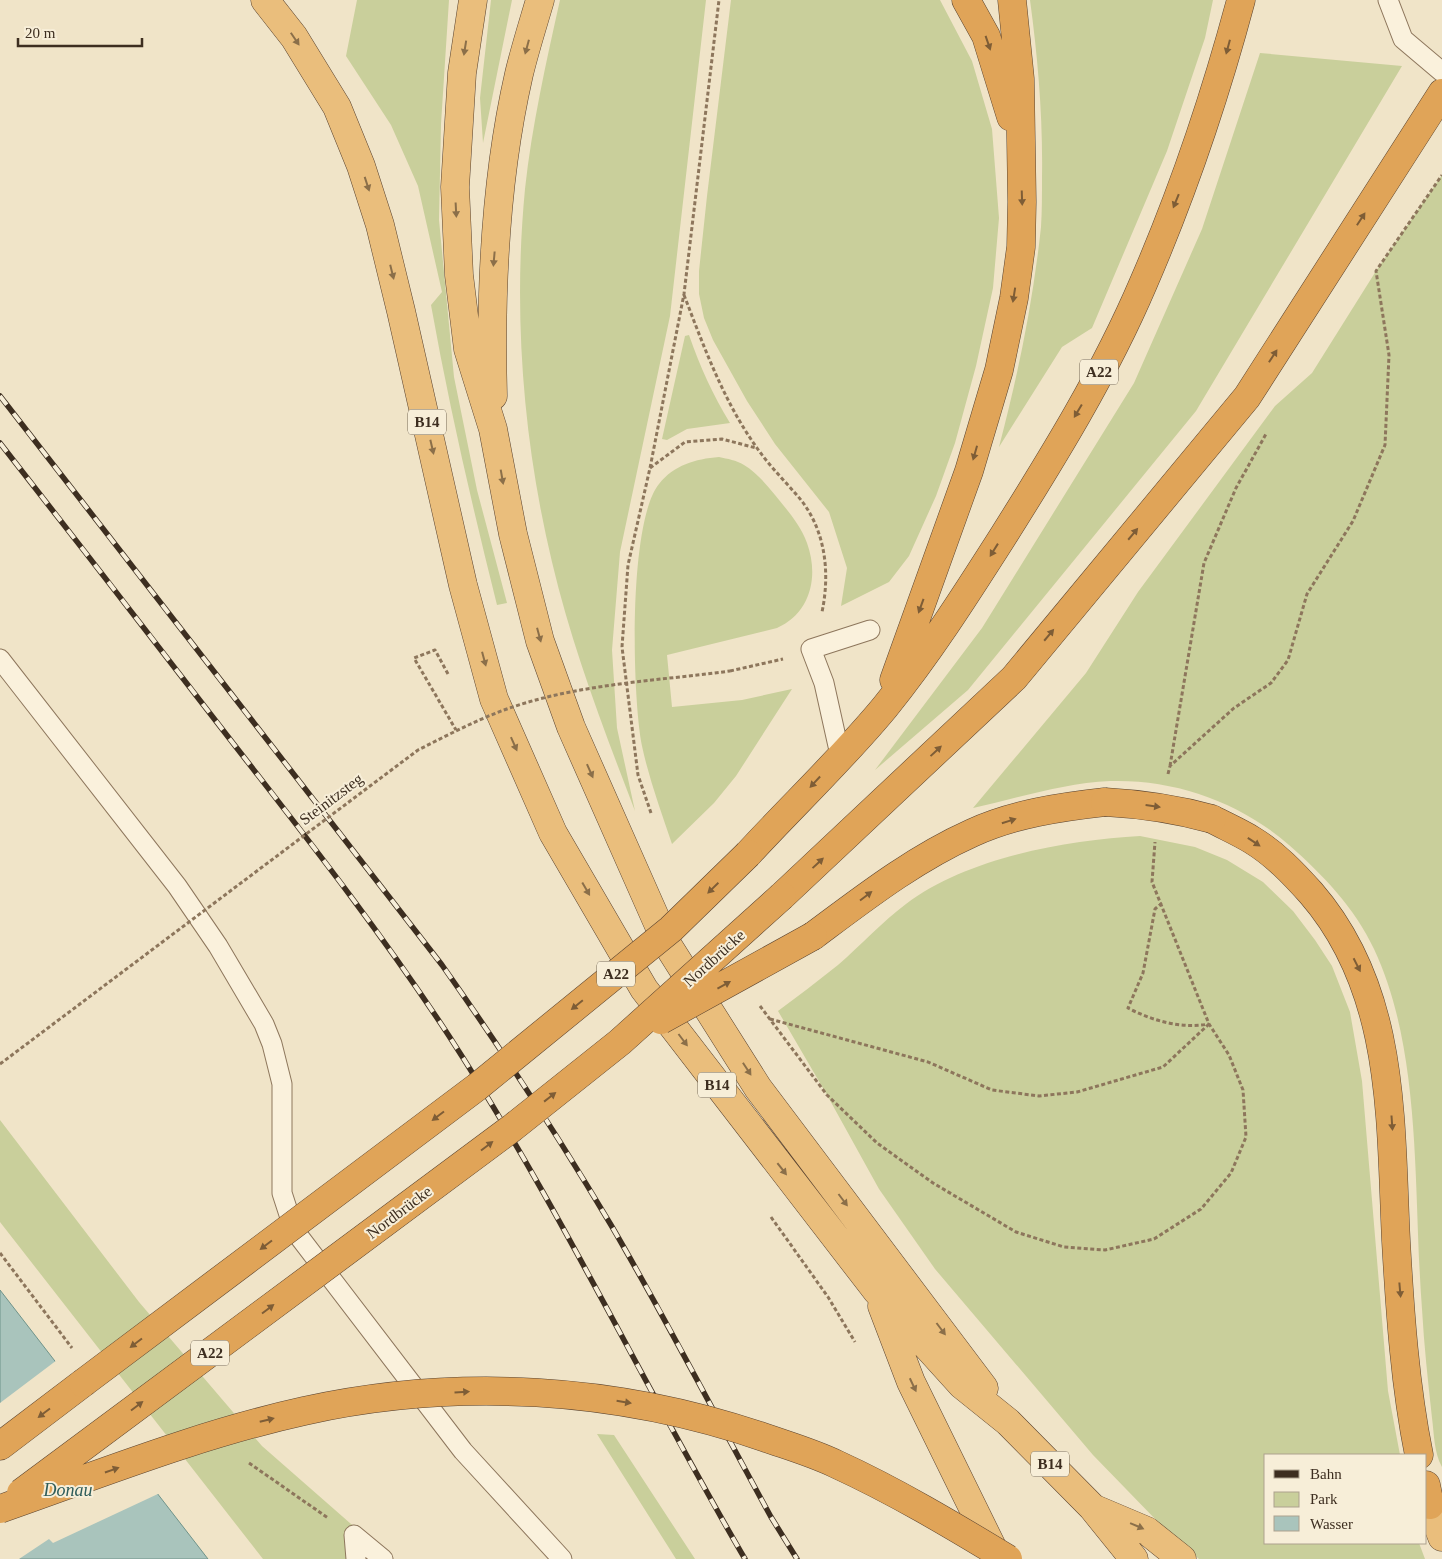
<svg xmlns="http://www.w3.org/2000/svg" width="1442" height="1559" viewBox="0 0 1442 1559" font-family="'Times New Roman',serif">
  <style>
    .green { fill: #c9cf9b }
    .water { fill: #a9c4bc; stroke: #6f938a }
    .pier { fill: #f0e4c8 }
    .lines { fill: none; stroke-linecap: round; stroke-linejoin: round }
    .service-casing { stroke: #8d765c; stroke-width: 21 }
    .trunk-casing { stroke: #5b4430; stroke-width: 29 }
    .motorway-casing { stroke: #5b4430; stroke-width: 29 }
    .path { stroke: #8d765c; stroke-width: 3; stroke-dasharray: 4 2.5; stroke-linecap: butt }
    .service { stroke: #faf1dc; stroke-width: 19 }
    .trunk { stroke: #eabe7c; stroke-width: 28 }
    .motorway { stroke: #e0a458; stroke-width: 28 }
    .rail-casing { stroke: #3d2e20; stroke-width: 5.5 }
    .rail { stroke: #f7eed8; stroke-width: 4; stroke-dasharray: 11; stroke-linecap: butt }
    .motorway-bridge-casing { stroke: #5b4430; stroke-width: 29; stroke-linecap: butt }
    .path-bridge { stroke: #8d765c; stroke-width: 3; stroke-dasharray: 4 2.5; stroke-linecap: butt }
    .motorway-bridge { stroke: #e0a458; stroke-width: 28 }
    .oneway { fill: #8b6f49 }
    .oneway2 { fill: #7e5d36 }
    .labels { text-anchor: middle; dominant-baseline: central; stroke-width: 4; stroke-linejoin: round; paint-order: stroke }
    .shield { fill: #f7eed8; stroke: #756857; stroke-width: 1 }
    .shield-label { font-size: 15px; font-weight: bold; fill: #3d2e20 }
    .street-label { font-size: 16px; fill: #3d2e20; stroke: #f7eed8 }
    .water-label { font-size: 18px; font-style: italic; fill: #2f5d5a; stroke: #f7eed8 }
  </style>
  <rect width="100%" height="100%" fill="#f0e4c8"/>
  <path class="green" d="M357,0H449L441,124L439,220L454,377L477,490L507,603L497,605C472,505 449,406 431,305L442,292L418,186L391,125L346,56Z
    M491,0H512L483,143L480,98Z
    M560,0H706L670,316L620,552L612,650L617,728L635,811C604,730 572,647 552,562C523,441 513,313 525,189C532,125 546,63 560,0Z
    M731,0H940L972,61L992,129L999,218L993,288L976,366L955,443L936,496L909,556L889,582L841,606L847,568L829,512L775,444L747,401L713,340L704,318L699,294V271L707,196Z
    M1030,0H1213L1205,38L1167,151L1092,328L1062,347L999,447C1018,375 1033,302 1041,227C1042,211 1042,194 1042,178C1043,118 1038,59 1030,0Z
    M1260,53L1402,66L1196,411L968,690L875,770L982,628L1134,383L1202,229Z
    M1442,175V1467C1434,1453 1434,1433 1432,1418C1428,1382 1424,1345 1422,1309C1413,1194 1423,1053 1374,949C1355,908 1322,874 1289,845C1240,802 1175,779 1110,781C1064,783 1018,798 973,808L1086,673L1138,592L1275,406L1312,373L1376,271Z
    M689,335C700,367 713,395 730,423L687,429L667,440L662,439L685,336Z
    M719,457C728,459 736,460 744,465C756,472 766,484 775,495C787,510 800,524 807,543C819,576 811,613 777,628L667,655L672,707L742,700L792,689L736,776L714,803L672,844C661,811 649,779 642,746C632,696 628,522 659,484C674,465 695,459 719,457Z
    M1140,836L1195,847L1227,860L1263,882L1293,911L1315,940L1332,966L1350,1012L1362,1081L1388,1391L1400,1455H1266V1543H1419L1425,1559H1199L1159,1523L1093,1455L935,1269L879,1189L827,1095L778,1011C798,996 818,981 838,965C861,945 882,922 906,904C966,858 1066,840 1140,836Z
    M0,1120L139,1302L262,1446L391,1559H263L0,1222Z
    M597,1434L614,1435L695,1559H676Z"/>
  <path class="water" d="M0,1290L208,1559H0Z"/>
  <path class="pier" d="M57,1360L160,1493L53,1543L49,1539L19,1559H0V1403Z"/>
  <g class="lines">
    <defs>
      <path id="service" d="M1388,0L1403,39L1442,72
        M0,659L177,886L218,946L264,1024L272,1044L282,1084V1193L294,1230L463,1451L562,1559
        M840,755L824,683L811,649L870,630
        M354,1535L383,1559
        M354,1535L356,1559"/>
      <path id="trunk" d="M265,0L294,37L337,107L361,166L380,225L401,311L463,585L494,699L553,833L644,989L876,1290L962,1385L1008,1422L1092,1507L1134,1559
        M473,0L462,73L455,187L459,275L468,349L493,429L513,534L540,641L571,727L667,944L758,1088L984,1388
        M493,396C490,289 495,179 519,74C525,49 533,24 540,0
        M882,1306L911,1382L998,1559
        M1430,1505L1442,1537
        M1095,1509L1147,1531L1182,1559"/>
      <path id="motorway" d="M966,0L986,36L1011,117
        M894,680L969,471L999,370L1014,298L1021,247L1022,202L1020,79L1012,0
        M1212,819C1225,826 1239,832 1252,840C1275,854 1293,873 1311,893C1396,991 1390,1119 1396,1241C1400,1312 1405,1386 1419,1455
        M748,854C793,805 843,758 885,707C928,654 965,596 1002,538C1053,457 1105,373 1143,284C1183,192 1215,97 1241,0
        M782,896L1014,678L1247,397L1442,93
        M813,936C864,898 914,859 972,833C1013,814 1060,807 1105,802
        M0,1446L83,1383
        M1426,1485L1430,1505"/>
    </defs>
    <use href="#service" class="service-casing"/>
    <use href="#trunk" class="trunk-casing"/>
    <use href="#motorway" class="motorway-casing"/>
    <path class="path" d="M684,295C704,347 724,402 757,448C770,467 787,483 801,500C826,532 830,574 822,612
      M650,468L685,442L722,439L756,448
      M730,671L783,659
      M448,674L435,650L414,658L456,730
      M1170,766L1204,563L1236,488L1266,434
      M1168,774L1170,766L1234,708L1271,683L1288,660L1307,594L1353,521L1385,445L1389,355L1376,271L1442,175
      M651,813L638,775L622,647L628,565L650,468L684,294L719,0
      M1162,903L1155,909L1143,973L1128,1008C1153,1021 1181,1029 1209,1024
      M760,1006L827,1095L877,1143L933,1183L1016,1232L1064,1247L1105,1250L1154,1239L1201,1209L1231,1173L1246,1137L1243,1090L1229,1055L1209,1024L1152,882L1155,842
      M770,1019L928,1062L992,1090L1039,1096L1077,1092L1163,1067L1209,1024
      M771,1217L828,1297L855,1342
      M0,1253L72,1348
      M249,1463L328,1518"/>
    <use href="#service" class="service"/>
    <use href="#trunk" class="trunk"/>
    <use href="#motorway" class="motorway"/>
    <defs>
      <path id="rail" d="M0,396L442,965C502,1050 558,1136 611,1225C667,1321 718,1420 771,1517L797,1559
        M0,443C79,544 158,646 236,747C310,842 383,935 449,1036C558,1204 644,1386 745,1559"/>
    </defs>
    <use href="#rail" class="rail-casing"/>
    <use href="#rail" class="rail"/>
    <defs>
      <path id="motorway-bridge" d="M1105,802C1142,804 1176,809 1212,819
        M661,1020L813,936
        M83,1383L477,1087L671,929L748,854
        M21,1493L512,1128L620,1042L782,896
        M0,1509C100,1474 200,1434 304,1411C458,1377 618,1387 766,1438C789,1446 813,1453 836,1464C895,1491 952,1525 1008,1559"/>
    </defs>
    <use href="#motorway-bridge" class="motorway-bridge-casing"/>
    <path class="path-bridge" d="M0,1064L418,750C446,736 474,721 504,710C575,684 656,681 730,671"/>
    <use href="#motorway-bridge" class="motorway-bridge"/>
  </g>
  <defs><path id="oneway-solid" d="M-6-.8H1V-3.2L6.5 0L1 3.2V.8H-6Z" transform="scale(1.25)"/></defs>
  <g class="oneway">
    <use href="#oneway-solid" transform="translate(295 39) rotate(56)"/>
    <use href="#oneway-solid" transform="translate(527 47) rotate(105)"/>
    <use href="#oneway-solid" transform="translate(465 48) rotate(99)"/>
    <use href="#oneway-solid" transform="translate(367 184) rotate(72)"/>
    <use href="#oneway-solid" transform="translate(456 210) rotate(87)"/>
    <use href="#oneway-solid" transform="translate(494 259) rotate(95)"/>
    <use href="#oneway-solid" transform="translate(392 272) rotate(76)"/>
    <use href="#oneway-solid" transform="translate(432 447) rotate(77)"/>
    <use href="#oneway-solid" transform="translate(502 477) rotate(80)"/>
    <use href="#oneway-solid" transform="translate(539 635) rotate(75)"/>
    <use href="#oneway-solid" transform="translate(484 659) rotate(75)"/>
    <use href="#oneway-solid" transform="translate(514 744) rotate(66)"/>
    <use href="#oneway-solid" transform="translate(590 771) rotate(66)"/>
    <use href="#oneway-solid" transform="translate(586 889) rotate(60)"/>
    <use href="#oneway-solid" transform="translate(683 1040) rotate(53)"/>
    <use href="#oneway-solid" transform="translate(747 1069) rotate(57)"/>
    <use href="#oneway-solid" transform="translate(782 1169) rotate(52)"/>
    <use href="#oneway-solid" transform="translate(843 1200) rotate(53)"/>
    <use href="#oneway-solid" transform="translate(941 1329) rotate(53)"/>
    <use href="#oneway-solid" transform="translate(913 1385) rotate(65)"/>
    <use href="#oneway-solid" transform="translate(1137 1526) rotate(23)"/>
  </g>
  <g class="oneway2">
    <use href="#oneway-solid" transform="translate(988 43) rotate(71)"/>
    <use href="#oneway-solid" transform="translate(1228 47) rotate(105)"/>
    <use href="#oneway-solid" transform="translate(1022 198) rotate(88)"/>
    <use href="#oneway-solid" transform="translate(1176 201) rotate(112)"/>
    <use href="#oneway-solid" transform="translate(1361 219) rotate(-57)"/>
    <use href="#oneway-solid" transform="translate(1014 295) rotate(99)"/>
    <use href="#oneway-solid" transform="translate(1273 356) rotate(-57)"/>
    <use href="#oneway-solid" transform="translate(1078 411) rotate(121)"/>
    <use href="#oneway-solid" transform="translate(975 453) rotate(106)"/>
    <use href="#oneway-solid" transform="translate(1133 534) rotate(-50)"/>
    <use href="#oneway-solid" transform="translate(994 550) rotate(122)"/>
    <use href="#oneway-solid" transform="translate(921 606) rotate(110)"/>
    <use href="#oneway-solid" transform="translate(1049 635) rotate(-50)"/>
    <use href="#oneway-solid" transform="translate(936 751) rotate(-43)"/>
    <use href="#oneway-solid" transform="translate(815 782) rotate(133)"/>
    <use href="#oneway-solid" transform="translate(1153 806) rotate(8)"/>
    <use href="#oneway-solid" transform="translate(1009 821) rotate(-18)"/>
    <use href="#oneway-solid" transform="translate(1254 842) rotate(34)"/>
    <use href="#oneway-solid" transform="translate(818 863) rotate(-43)"/>
    <use href="#oneway-solid" transform="translate(713 888) rotate(136)"/>
    <use href="#oneway-solid" transform="translate(866 896) rotate(-37)"/>
    <use href="#oneway-solid" transform="translate(1357 965) rotate(63)"/>
    <use href="#oneway-solid" transform="translate(724 985) rotate(-29)"/>
    <use href="#oneway-solid" transform="translate(577 1005) rotate(141)"/>
    <use href="#oneway-solid" transform="translate(550 1097) rotate(-38)"/>
    <use href="#oneway-solid" transform="translate(438 1116) rotate(143)"/>
    <use href="#oneway-solid" transform="translate(1392 1123) rotate(86)"/>
    <use href="#oneway-solid" transform="translate(487 1146) rotate(-37)"/>
    <use href="#oneway-solid" transform="translate(266 1245) rotate(143)"/>
    <use href="#oneway-solid" transform="translate(1400 1290) rotate(85)"/>
    <use href="#oneway-solid" transform="translate(268 1309) rotate(-37)"/>
    <use href="#oneway-solid" transform="translate(136 1343) rotate(143)"/>
    <use href="#oneway-solid" transform="translate(462 1392) rotate(-4)"/>
    <use href="#oneway-solid" transform="translate(624 1402) rotate(9)"/>
    <use href="#oneway-solid" transform="translate(137 1406) rotate(-37)"/>
    <use href="#oneway-solid" transform="translate(44 1413) rotate(143)"/>
    <use href="#oneway-solid" transform="translate(267 1420) rotate(-14)"/>
    <use href="#oneway-solid" transform="translate(112 1470) rotate(-19)"/>
  </g>
  <g class="labels">
    <g class="shield">
      <rect x="1080" y="359.5" width="38" height="25" rx="4"/>
      <rect x="408" y="409.5" width="38" height="25" rx="4"/>
      <rect x="597" y="961.5" width="38" height="25" rx="4"/>
      <rect x="698" y="1072.5" width="38" height="25" rx="4"/>
      <rect x="191" y="1340.5" width="38" height="25" rx="4"/>
      <rect x="1031" y="1451.5" width="38" height="25" rx="4"/>
    </g>
    <g class="shield-label">
      <text x="1099" y="372">A22</text>
      <text x="427" y="422">B14</text>
      <text x="616" y="974">A22</text>
      <text x="717" y="1085">B14</text>
      <text x="210" y="1353">A22</text>
      <text x="1050" y="1464">B14</text>
    </g>
    <g class="street-label">
      <text transform="translate(331 799) rotate(-37)">Steinitzsteg</text>
      <text transform="translate(714 958) rotate(-42)">Nordbrücke</text>
      <text transform="translate(399 1212) rotate(-37)">Nordbrücke</text>
    </g>
    <g class="water-label">
      <text x="68" y="1490">Donau</text>
    </g>
  </g>
  <rect x="1264" y="1454" width="162" height="90" fill="#f7eed8" stroke="#ada18e"/>
  <rect x="1274" y="1470" width="25" height="8" fill="#3d2e20" stroke="#ada18e"/>
  <text x="1310" y="1479" font-size="15" fill="#3d2e20">Bahn</text>
  <rect x="1274" y="1492" width="25" height="15" fill="#c9cf9b" stroke="#ada18e"/>
  <text x="1310" y="1504" font-size="15" fill="#3d2e20">Park</text>
  <rect x="1274" y="1516" width="25" height="15" fill="#a9c4bc" stroke="#ada18e"/>
  <text x="1310" y="1529" font-size="15" fill="#3d2e20">Wasser</text>
  <path d="M18 38v8h124v-8" fill="none" stroke="#3d2e20" stroke-width="2.5"/>
  <text x="25" y="38" font-size="15" fill="#3d2e20" stroke="#f7eed8" stroke-width="4" paint-order="stroke">20 m</text>
</svg>
